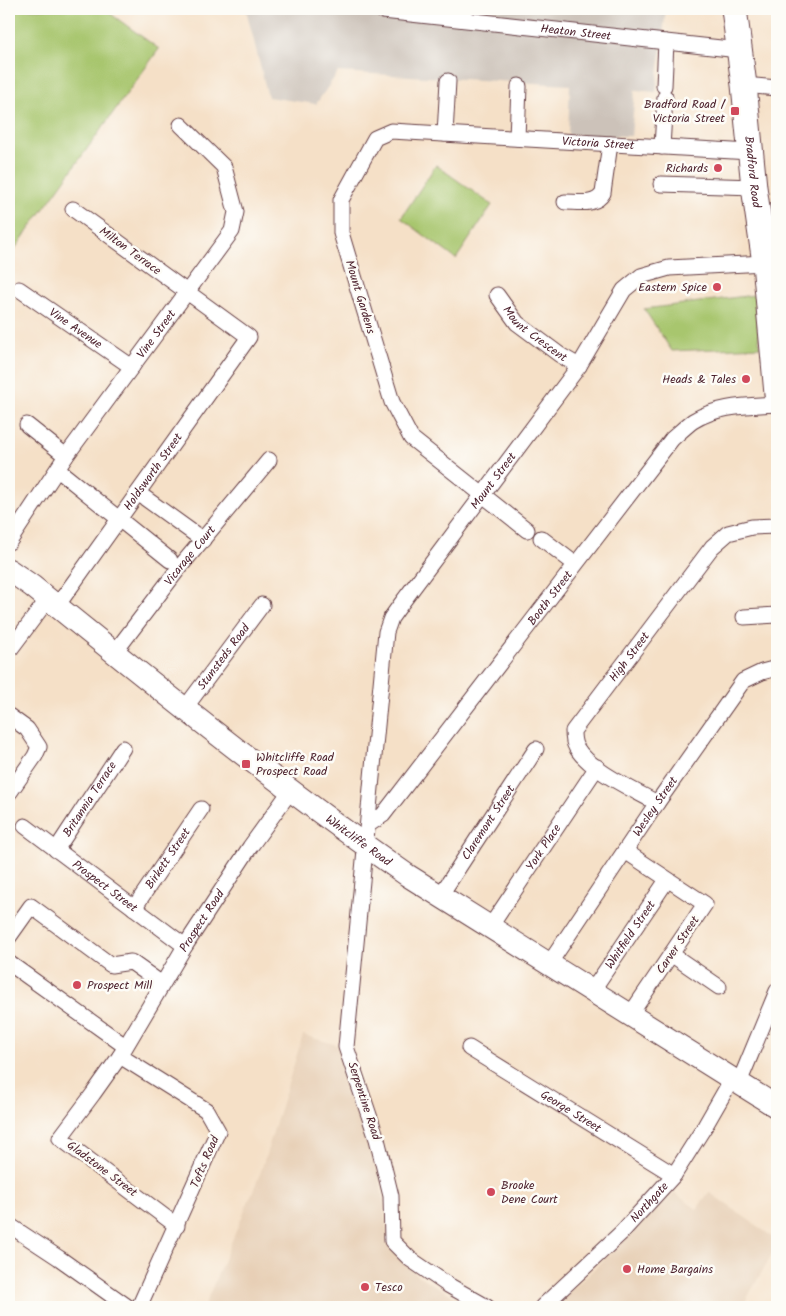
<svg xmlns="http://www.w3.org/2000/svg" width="786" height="1316" viewBox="0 0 786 1316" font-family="Kalam,sans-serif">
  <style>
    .built { fill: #e7cfb5 }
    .industrial { fill: #ccc2b9 }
    .green { fill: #a8c66e; stroke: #79724c }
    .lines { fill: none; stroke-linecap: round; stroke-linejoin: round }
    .street-casing { stroke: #643c42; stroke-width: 17 }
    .secondary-casing { stroke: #643c42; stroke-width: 24 }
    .primary-casing { stroke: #643c42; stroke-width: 27 }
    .street { stroke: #fff; stroke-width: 15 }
    .secondary { stroke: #fff; stroke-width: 22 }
    .primary { stroke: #fff; stroke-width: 25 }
    .poi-dot { fill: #d1495b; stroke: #fdfcf7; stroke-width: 2 }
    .labels { text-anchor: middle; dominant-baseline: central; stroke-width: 5; stroke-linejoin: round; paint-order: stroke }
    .street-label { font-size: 12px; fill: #4a1f2b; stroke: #fdfcf7 }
    .poi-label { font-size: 12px; fill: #4a1f2b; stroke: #fdfcf7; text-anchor: start }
  </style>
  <rect width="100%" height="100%" fill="#fdfcf7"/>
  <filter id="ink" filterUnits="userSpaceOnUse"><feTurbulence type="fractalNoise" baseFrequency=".02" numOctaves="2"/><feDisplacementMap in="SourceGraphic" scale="10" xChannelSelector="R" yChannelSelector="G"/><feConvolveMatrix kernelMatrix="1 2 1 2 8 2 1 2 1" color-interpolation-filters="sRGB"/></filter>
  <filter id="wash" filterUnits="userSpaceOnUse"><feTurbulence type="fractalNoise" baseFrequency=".0096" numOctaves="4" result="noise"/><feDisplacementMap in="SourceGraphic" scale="20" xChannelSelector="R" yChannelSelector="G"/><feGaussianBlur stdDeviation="1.12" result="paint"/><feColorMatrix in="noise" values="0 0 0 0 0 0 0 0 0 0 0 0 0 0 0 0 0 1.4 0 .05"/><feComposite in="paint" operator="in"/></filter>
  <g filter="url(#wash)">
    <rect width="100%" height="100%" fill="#f5e0c7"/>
    <path class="built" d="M303,1035L337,1045L365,1133L378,1166L390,1249L419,1276L473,1307H204L260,1174Z
      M709,1192L777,1240V1245L742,1307H554L674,1193L697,1209Z"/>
    <path class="industrial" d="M246,9H666L656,92L635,90L631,136L568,135L570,85L338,72L316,104L268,97Z"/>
    <path class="green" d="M9,9H104L159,49L9,257Z
      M436,165L492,205L456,259L401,218Z
      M754,295L760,347L672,351L644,309Z"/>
  </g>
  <g filter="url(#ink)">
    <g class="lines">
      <defs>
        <g id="street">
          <path id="s1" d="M383,11L739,50"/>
          <path d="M744,85L777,88"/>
          <path d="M664,86L666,42"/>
          <path d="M445,134L448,81"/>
          <path d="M517,138L519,86"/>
          <path d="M662,147L665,97"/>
          <path d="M661,184L754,187"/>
          <path d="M565,202C579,202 596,206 603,193L610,144"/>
          <path id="s2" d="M19,289L132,367"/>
          <path id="s3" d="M497,295L517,323L560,355L579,366"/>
          <path d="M27,425L66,456"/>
          <path d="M58,470L170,560"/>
          <path d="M138,493L203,540"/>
          <path id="s4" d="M527,530L411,438L392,402L341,233V200L375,138L391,131L750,152"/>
          <path d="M541,538L575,564"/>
          <path id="s5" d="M9,542L66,456L232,231L236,212L224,167L181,125"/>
          <path id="s6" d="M57,606L249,337L73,209"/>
          <path d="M744,617L777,615"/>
          <path d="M9,651L48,599"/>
          <path id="s7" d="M115,652L179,568L269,460"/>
          <path id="s8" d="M185,708L262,605"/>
          <path d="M9,716L27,729L39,747L35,756L10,792"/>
          <path id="s9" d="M657,803C634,790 589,770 576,747C573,742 573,737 573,731L712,547L728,533L752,527L777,526"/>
          <path id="s10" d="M368,825L383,815L672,439C679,433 686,426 693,421C718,405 749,406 777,404"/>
          <path id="s11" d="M25,826L185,946"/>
          <path id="s12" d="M56,850L123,748"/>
          <path d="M625,851L705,904L630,1015"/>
          <path id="s13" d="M440,896L536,749"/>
          <path id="s14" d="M134,908L201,809"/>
          <path id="s15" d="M490,927L597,767"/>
          <path d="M9,937L31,906L111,965L131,962L162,984"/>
          <path d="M671,954L719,987"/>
          <path d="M9,963L125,1046"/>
          <path id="s16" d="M549,964L657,803L743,681L762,672L777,668"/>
          <path id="s17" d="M592,991L667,880"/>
          <path id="s18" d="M469,1048L674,1175"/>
          <path d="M120,1056L206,1110L218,1131L139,1307"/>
          <path d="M739,1083L777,991"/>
          <path d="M9,1225L59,1258L128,1307"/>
          <path id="s19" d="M177,1226L60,1138L93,1094L120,1056L185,946L250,847L291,790"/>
          <path id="s20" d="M487,1307L448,1285L410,1259L392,1241L391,1196L377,1139L346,1047L386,632L391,618L401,604L579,366L624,290L641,276L669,268L765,263"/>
          <path id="s21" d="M542,1307L621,1233L674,1175L705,1126L732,1079"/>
        </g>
        <g id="secondary">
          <path id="s22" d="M9,570L32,586C154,685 278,785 407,875L777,1107"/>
        </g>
        <g id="primary">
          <path id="s23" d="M734,9L744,85L754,187L765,263L777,394"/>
        </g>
      </defs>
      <use href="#street" class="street-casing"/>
      <use href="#secondary" class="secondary-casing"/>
      <use href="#primary" class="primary-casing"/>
      <use href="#street" class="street"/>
      <use href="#secondary" class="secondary"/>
      <use href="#primary" class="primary"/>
    </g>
  </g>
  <g class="poi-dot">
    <rect x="730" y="106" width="10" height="10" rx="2.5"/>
    <circle cx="718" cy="168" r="5"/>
    <circle cx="717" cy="287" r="5"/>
    <circle cx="746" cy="379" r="5"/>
    <rect x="241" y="759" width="10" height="10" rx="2.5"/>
    <circle cx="77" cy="985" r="5"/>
    <circle cx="491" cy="1192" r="5"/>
    <circle cx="627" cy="1269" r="5"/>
    <circle cx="365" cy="1287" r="5"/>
  </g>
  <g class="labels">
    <g class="street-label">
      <text stroke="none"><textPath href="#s1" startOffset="194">Heaton Street</textPath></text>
      <text stroke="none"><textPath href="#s4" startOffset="694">Victoria Street</textPath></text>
      <text stroke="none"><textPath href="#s23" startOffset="164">Bradford Road</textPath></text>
      <text transform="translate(130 251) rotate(36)">Milton Terrace</text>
      <text transform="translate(360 297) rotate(73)">Mount Gardens</text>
      <text stroke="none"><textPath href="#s2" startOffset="69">Vine Avenue</textPath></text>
      <text stroke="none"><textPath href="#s3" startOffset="55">Mount Crescent</textPath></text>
      <text stroke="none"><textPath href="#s5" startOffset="255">Vine Street</textPath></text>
      <text stroke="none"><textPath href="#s6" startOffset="165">Holdsworth Street</textPath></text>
      <text stroke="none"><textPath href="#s20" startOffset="920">Mount Street</textPath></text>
      <text stroke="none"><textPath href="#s7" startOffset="122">Vicarage Court</textPath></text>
      <text stroke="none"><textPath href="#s10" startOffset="292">Booth Street</textPath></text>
      <text stroke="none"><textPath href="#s8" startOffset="64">Stunsteds Road</textPath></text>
      <text stroke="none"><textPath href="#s9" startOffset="209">High Street</textPath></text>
      <text stroke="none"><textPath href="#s12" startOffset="61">Britannia Terrace</textPath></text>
      <text stroke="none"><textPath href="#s16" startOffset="190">Wesley Street</textPath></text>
      <text stroke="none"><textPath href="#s13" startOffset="88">Claremont Street</textPath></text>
      <text stroke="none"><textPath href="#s22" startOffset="442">Whitcliffe Road</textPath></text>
      <text stroke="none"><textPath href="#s15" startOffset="96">York Place</textPath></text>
      <text stroke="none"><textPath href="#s14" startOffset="60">Birkett Street</textPath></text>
      <text stroke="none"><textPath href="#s11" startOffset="100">Prospect Street</textPath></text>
      <text stroke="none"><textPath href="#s19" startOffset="406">Prospect Road</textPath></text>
      <text stroke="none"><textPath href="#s17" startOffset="68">Whitfield Street</textPath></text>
      <text transform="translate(678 945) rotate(-56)">Carver Street</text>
      <text transform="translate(364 1101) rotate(72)">Serpentine Road</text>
      <text stroke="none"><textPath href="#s18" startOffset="120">George Street</textPath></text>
      <text transform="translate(205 1162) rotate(-67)">Tofts Road</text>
      <text transform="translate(102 1169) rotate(37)">Gladstone Street</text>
      <text stroke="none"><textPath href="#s21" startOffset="150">Northgate</textPath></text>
    </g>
    <g class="poi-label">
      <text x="725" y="104" text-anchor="end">Bradford Road /<tspan x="725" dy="14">Victoria Street</tspan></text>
      <text x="708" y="168" text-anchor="end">Richards</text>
      <text x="707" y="287" text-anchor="end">Eastern Spice</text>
      <text x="736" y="379" text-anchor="end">Heads &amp; Tales</text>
      <text x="256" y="757">Whitcliffe Road<tspan x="256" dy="14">Prospect Road</tspan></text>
      <text x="87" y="985">Prospect Mill</text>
      <text x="501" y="1185">Brooke<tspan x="501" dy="14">Dene Court</tspan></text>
      <text x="637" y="1269">Home Bargains</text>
      <text x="375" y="1287">Tesco</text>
    </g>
  </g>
  <rect width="786" height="1316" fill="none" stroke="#fdfcf7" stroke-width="30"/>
</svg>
